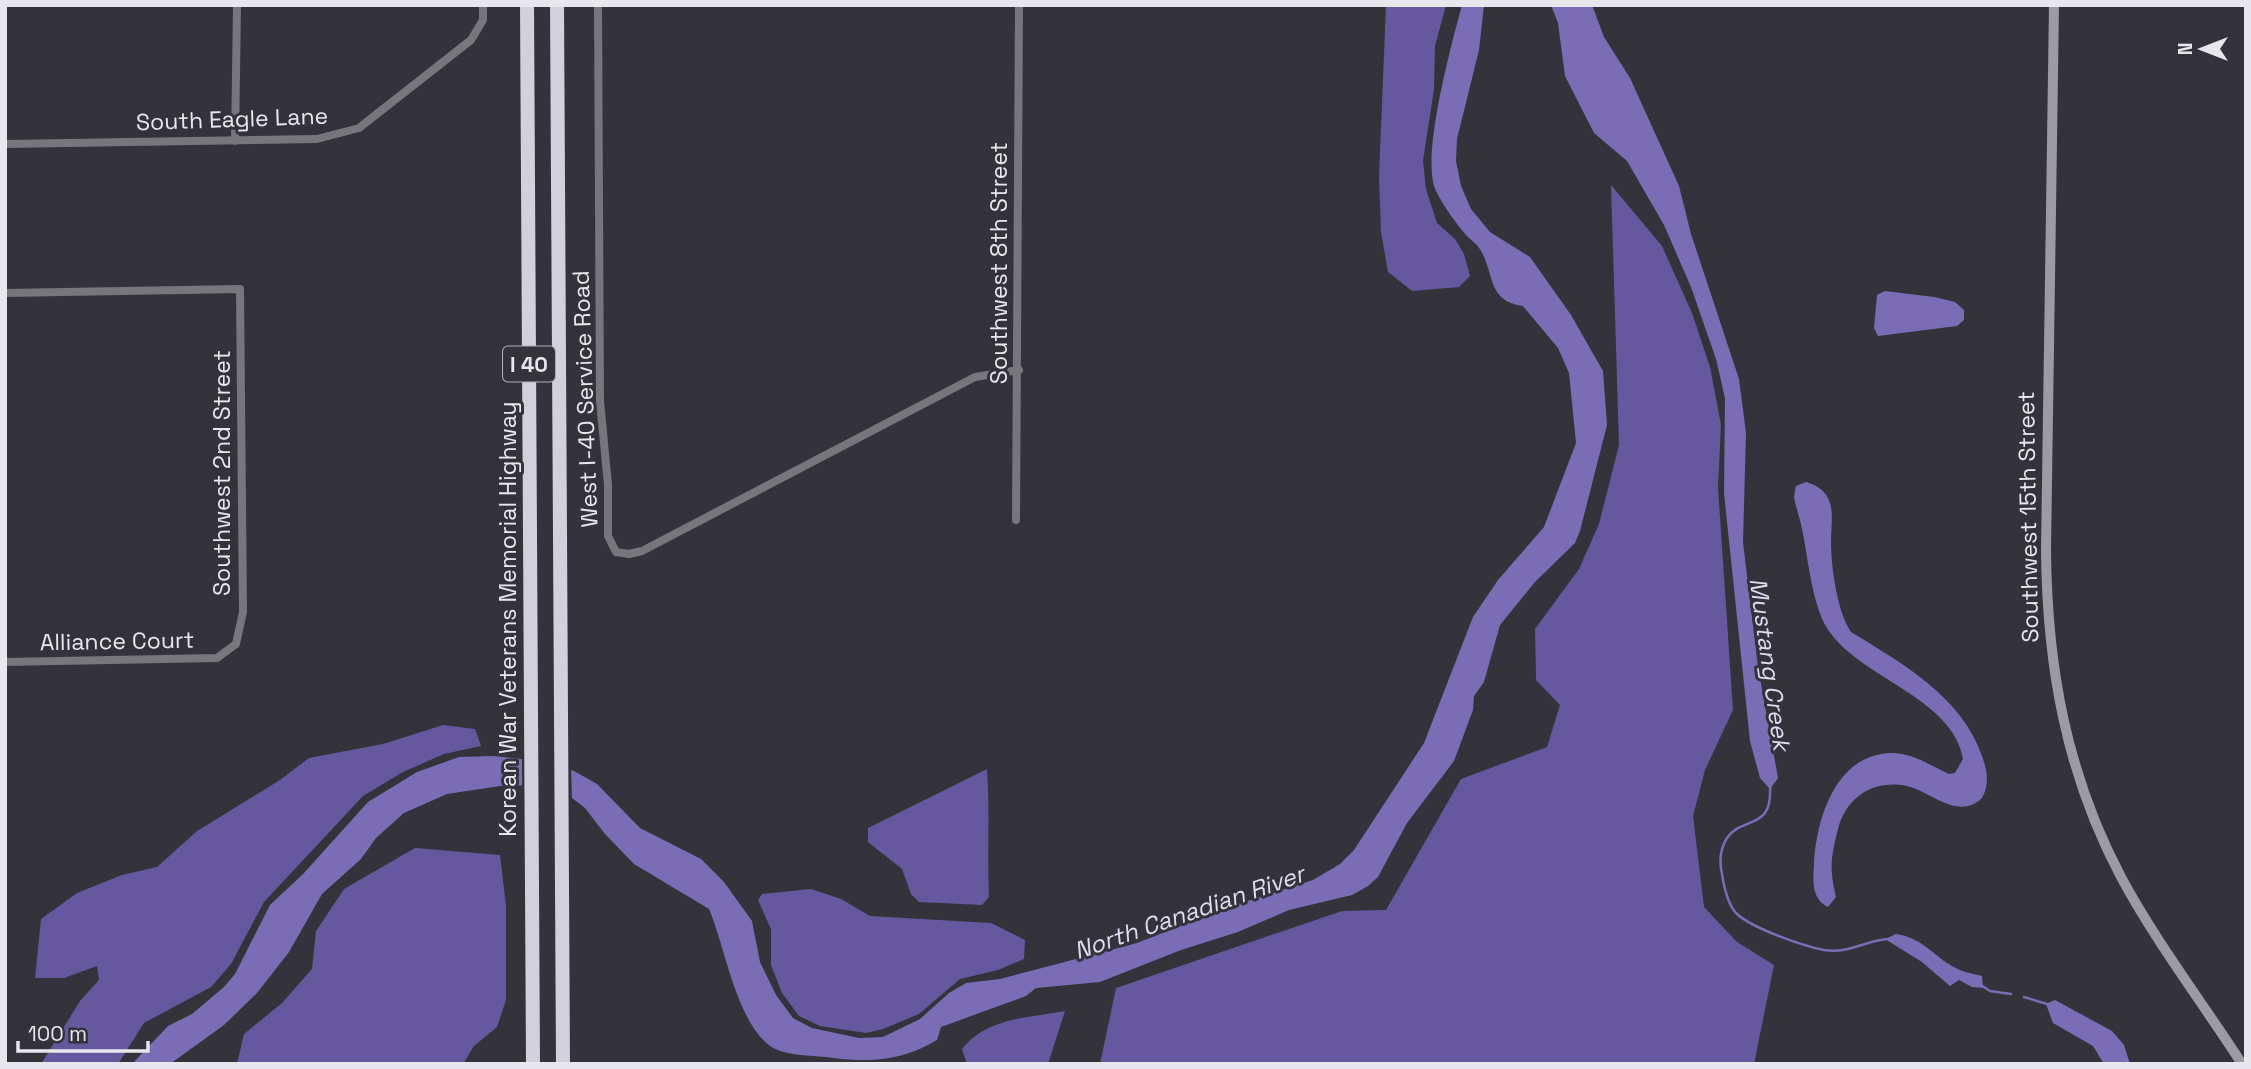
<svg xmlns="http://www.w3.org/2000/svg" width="2251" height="1069" viewBox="0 0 2251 1069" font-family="'Space Grotesk',sans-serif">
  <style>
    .forest { fill: #66589e }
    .water { fill: #7b6db5 }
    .pier { fill: #34333c }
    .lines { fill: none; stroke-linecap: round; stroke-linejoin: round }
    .stream { stroke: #7b6db5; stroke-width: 2.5 }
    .street { stroke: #76767b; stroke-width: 8 }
    .secondary { stroke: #9b9ba2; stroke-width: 10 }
    .highway { stroke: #d2d0dc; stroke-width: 14 }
    .labels { text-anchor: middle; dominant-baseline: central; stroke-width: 6; stroke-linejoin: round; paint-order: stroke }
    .shield { fill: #34333c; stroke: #b1b1b8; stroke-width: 2 }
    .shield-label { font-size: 21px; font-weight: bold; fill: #e7e7ed }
    .street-label { font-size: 23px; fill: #e7e7ed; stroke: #34333c }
    .water-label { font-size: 24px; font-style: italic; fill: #dfdcf1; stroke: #34333c }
  </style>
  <rect width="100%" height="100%" fill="#34333c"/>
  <path class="forest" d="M1386,5H1446L1435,46L1434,89L1423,161L1426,189L1437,223L1455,239L1464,254L1470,276L1459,287L1412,291L1388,272L1381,232L1379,177Z
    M1611,185L1662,246L1692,313L1710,367L1721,425L1718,487L1733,710L1705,770L1693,816L1704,907L1737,942L1774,965L1754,1064H1100L1116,988L1342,911L1386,910L1461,779L1547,747L1560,705L1536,680L1535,629L1579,569L1599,524L1619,445Z
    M443,725L475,729L481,746L444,754L403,772L363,796L264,902L231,964L211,987L144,1023L118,1064H41L80,1001L99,980L97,966L64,978H35L41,919L77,893L122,875L157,867L197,831L280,780L309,758L383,744Z
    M987,769C990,812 987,854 989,897L982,905L919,902L911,894L902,869L868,842V828Z
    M415,848L500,855L506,906V1000L497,1027L474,1046L463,1064H237L244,1034L282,1003L312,969L316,931L344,889Z
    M811,889L841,899L870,916L991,923L1025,940L1024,959L998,970L960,979L919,1014L883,1029L866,1033L820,1026L799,1016L782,993L771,965V929L758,900L762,894Z
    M1065,1011L1048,1064H967L962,1049C987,1017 1029,1018 1065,1011Z"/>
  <path class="water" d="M1462,5H1484L1479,50L1457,139L1456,161L1461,186L1471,209L1490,232L1530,257L1571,315L1603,371L1607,425L1580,531L1575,543L1535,582L1500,625L1484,682L1474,696L1473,710L1454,761L1407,823L1378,877L1368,886L1352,895L1289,910L1238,932L1181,950L1100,982L1036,988L1026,996L941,1027L937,1040C904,1060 872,1063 834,1058C815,1055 786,1057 770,1046C736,1021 725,946 709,909L634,864L605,834L585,808L567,794L540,785L500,786L447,794L404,813L376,838L361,859L322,894L289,952L257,993L224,1025L170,1064H132L168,1026L192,1014L224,987L235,974L270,905L304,873L368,802L417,772L459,757L494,756L539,761L574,771L597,784L640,828L701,859L724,882L752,921L760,962L776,995L793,1018L812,1028L859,1038L883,1037L920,1019L949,993L966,983L1000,979L1137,943L1229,907L1313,880L1340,864L1354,850L1424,743L1473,617L1498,580L1544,527L1576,443L1569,373L1558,348L1523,306C1487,301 1495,275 1481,251C1478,245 1471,240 1466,235C1455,222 1444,207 1436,191C1420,158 1452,43 1462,5Z
    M1551,5H1592L1604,37L1630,78L1679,186L1691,234L1739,379L1746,433L1743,542L1758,667L1778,778L1770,789L1760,778L1750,741L1724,493L1725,398L1716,359L1691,287L1664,225L1627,161L1594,133L1565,76L1558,23Z
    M1885,291L1934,297L1955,302L1964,310V320L1957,326L1878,336L1874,328L1877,295Z
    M1806,482C1839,492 1831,517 1831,541C1831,567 1837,611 1851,632C1902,663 1962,697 1982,756C1987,770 1990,784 1982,798C1958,821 1932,792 1907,786C1874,779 1846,797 1838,829C1831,857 1829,868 1836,897L1828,907C1811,899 1813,880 1814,864C1816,820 1835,756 1889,753C1912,752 1929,765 1949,774L1955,773L1963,759C1953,697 1858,678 1827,628C1812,604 1808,557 1802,529C1800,518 1796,508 1794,497L1796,486Z
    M1896,934C1927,939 1934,959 1960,970C1967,973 1975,974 1982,976L1983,988L1972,987L1959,980L1950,986L1922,962L1885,939Z
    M2055,1000L2112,1031L2124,1045L2130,1064H2104L2093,1046L2053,1023L2046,1004Z"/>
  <path class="pier" d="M522,756L571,766L572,801L552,790L522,789Z"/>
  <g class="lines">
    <path class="stream" d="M1770,785C1773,832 1743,815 1727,838C1720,849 1719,861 1722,874C1724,887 1727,903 1736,913C1751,928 1803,946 1824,950C1848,954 1865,941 1887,939
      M1981,985L1990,991L2011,994
      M2024,997L2047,1004"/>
    <path class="street" d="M598,5L600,401L608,485V536L616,552L629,554L642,551L975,377L1019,370
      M235,141L237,5
      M5,144L317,139L359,128L471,40L483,20V5
      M5,293L240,289L243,612L236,644L217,658L5,662
      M1016,520L1019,5"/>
    <path class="secondary" d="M2054,5L2046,550C2047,666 2066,773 2121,877C2156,942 2202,1002 2242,1064"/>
    <path class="highway" d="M527,5L533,1064
      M557,5L563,1064"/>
  </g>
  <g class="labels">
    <rect class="shield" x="503" y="346.5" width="52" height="35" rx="5"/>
    <g class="shield-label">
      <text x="529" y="364">I 40</text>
    </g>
    <g class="street-label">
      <text transform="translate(232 119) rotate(-2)">South Eagle Lane</text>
      <text transform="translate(999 263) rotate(-90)">Southwest 8th Street</text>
      <text transform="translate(585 399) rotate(-92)">West I-40 Service Road</text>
      <text transform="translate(222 473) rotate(-90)">Southwest 2nd Street</text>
      <text transform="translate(2028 517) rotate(-91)">Southwest 15th Street</text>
      <text transform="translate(508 619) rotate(-90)">Korean War Veterans Memorial Highway</text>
      <text transform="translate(117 641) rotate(-1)">Alliance Court</text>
    </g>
    <g class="water-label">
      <text transform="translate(1770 664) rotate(82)">Mustang Creek</text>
      <text transform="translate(1189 912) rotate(-19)">North Canadian River</text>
    </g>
  </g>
  <rect width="2251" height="1069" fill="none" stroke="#e7e7ed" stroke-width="14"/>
  <g transform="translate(2202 49) rotate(270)" stroke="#34333c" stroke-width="5" paint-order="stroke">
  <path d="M0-5L12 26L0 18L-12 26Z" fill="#e7e7ed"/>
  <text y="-10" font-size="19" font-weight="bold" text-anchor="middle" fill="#e7e7ed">N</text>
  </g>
  <path d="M18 1041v10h130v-10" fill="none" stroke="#e7e7ed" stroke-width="3.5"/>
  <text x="28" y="1041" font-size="21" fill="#e7e7ed" stroke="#34333c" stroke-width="5" paint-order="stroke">100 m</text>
</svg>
